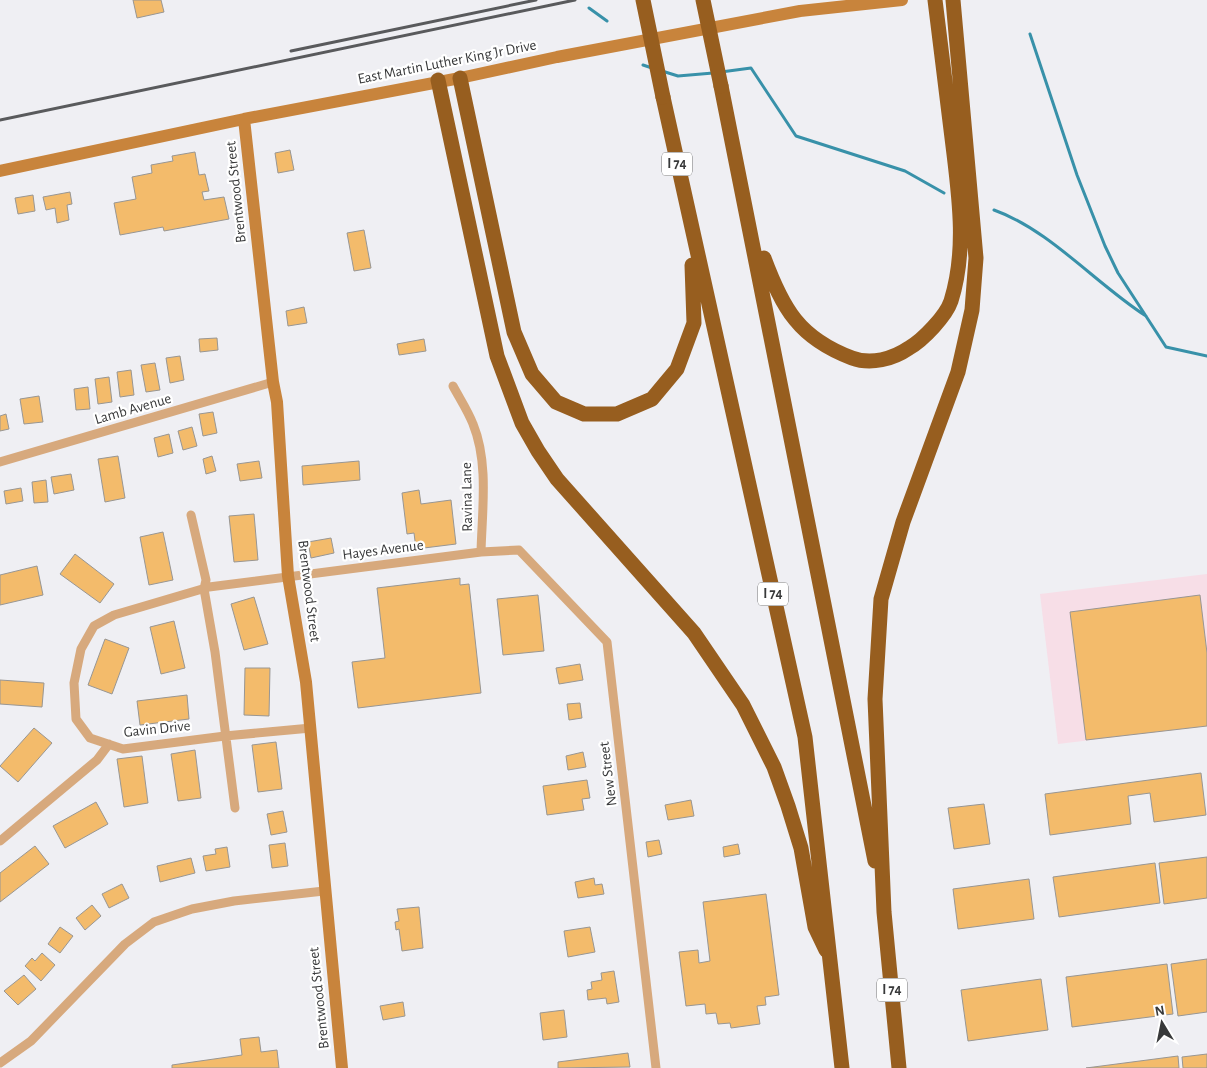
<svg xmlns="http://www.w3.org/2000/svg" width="1207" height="1068" viewBox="0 0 1207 1068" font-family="'Alegreya Sans',sans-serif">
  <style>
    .industrial { fill: #f7dee7 }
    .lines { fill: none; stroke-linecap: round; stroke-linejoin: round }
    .stream { stroke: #3891a9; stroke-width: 3 }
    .building { fill: #f3bb6b; stroke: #989693 }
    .street { stroke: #d7a97d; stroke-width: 9 }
    .secondary { stroke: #c8843c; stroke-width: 12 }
    .highway { stroke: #975e1f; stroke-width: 15 }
    .rail { stroke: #595a5c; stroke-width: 3 }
    .highway-bridge { stroke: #975e1f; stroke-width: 15 }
    .labels { text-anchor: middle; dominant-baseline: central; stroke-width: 4.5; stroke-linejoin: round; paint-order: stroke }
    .shield { fill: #fff; stroke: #747475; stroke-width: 1 }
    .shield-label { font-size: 14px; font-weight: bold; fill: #38393a }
    .street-label { font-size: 15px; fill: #38393a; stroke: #fff }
  </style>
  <rect width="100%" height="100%" fill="#efeff3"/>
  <path class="industrial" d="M1207,574V726L1058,744L1040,594Z"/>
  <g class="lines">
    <path class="stream" d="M589,8L607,21
      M1030,34L1077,175L1105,246L1118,273L1166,347L1207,356
      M643,65L652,68
      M662,71L678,76L713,73
      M721,72L751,68L796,136L905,171L944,193
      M994,210C1050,230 1096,284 1146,316"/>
  </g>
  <path class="building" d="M133,0H161L164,12L137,18Z
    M290,150L294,170L278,173L275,153Z
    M195,152L199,175L205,174L209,191L202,192L204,200L224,197L229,219L164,231L163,227L120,235L114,203L136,199L132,177L152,173L151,165L173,161L172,156Z
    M70,192L72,204L67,205L69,220L57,223L55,208L46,210L43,197Z
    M33,195L35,211L18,214L15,198Z
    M364,230L371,268L354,271L347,233Z
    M304,307L307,323L288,326L286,311Z
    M217,338L218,350L200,352L199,339Z
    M424,339L426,351L399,355L397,344Z
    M180,356L184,380L170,383L166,358Z
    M155,363L160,390L146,392L141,365Z
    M131,370L134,395L120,397L117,372Z
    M109,377L112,402L98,404L95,379Z
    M88,387L90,409L76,410L74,389Z
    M39,396L43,422L24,424L20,399Z
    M213,412L217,433L203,436L199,414Z
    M6,414L9,429L0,431V416Z
    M192,427L197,446L183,450L178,431Z
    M169,434L173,453L158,457L154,438Z
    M118,456L125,498L105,502L98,459Z
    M212,456L216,471L206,474L203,459Z
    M259,461L262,478L240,481L237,464Z
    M359,461L360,480L303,485L302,466Z
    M71,474L74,490L54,494L51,477Z
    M46,480L48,502L34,503L32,482Z
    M21,488L23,501L6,504L4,491Z
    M419,490L421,504L451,500L456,544L416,549L414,533L407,534L402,493Z
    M254,514L258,560L234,562L229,516Z
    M163,532L173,580L149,585L140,537Z
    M331,538L334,553L311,558L308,542Z
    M75,554L114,584L100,603L60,574Z
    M37,566L43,595L0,605V575Z
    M460,578V585L469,584L481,693L358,708L352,662L385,658L377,588Z
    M538,595L544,651L503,655L497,599Z
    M1200,595L1207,653V726L1086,740L1070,612Z
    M254,597L268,644L244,650L231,604Z
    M174,621L185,668L161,674L150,627Z
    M105,639L129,648L112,694L88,685Z
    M580,664L583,680L559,684L556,668Z
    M245,668H270L269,716L244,715Z
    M0,680L44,683L42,707L0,704Z
    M187,695L189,719L140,725L137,701Z
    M580,703L582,718L569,720L567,704Z
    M34,728L52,743L18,782L0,766Z
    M276,742L282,789L258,792L252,745Z
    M195,750L201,798L178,801L171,754Z
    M583,752L586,767L568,770L566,756Z
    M142,756L148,803L124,807L117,759Z
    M1201,773L1206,815L1154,822L1150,793L1128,796L1131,824L1050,835L1045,794Z
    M587,780L590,798L582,799L584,810L547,815L543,786Z
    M691,800L694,816L668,820L665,805Z
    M96,802L108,824L65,848L53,826Z
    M984,804L990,844L954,849L948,808Z
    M283,811L287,832L271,835L267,814Z
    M659,840L662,854L648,857L646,842Z
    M285,843L288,866L272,868L269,845Z
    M738,844L740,854L724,857L723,847Z
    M35,846L49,864L0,902V873Z
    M227,847L230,867L206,871L203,856L216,854L215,849Z
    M1207,857V898L1164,904L1159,863Z
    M191,858L195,873L160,882L157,866Z
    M1155,863L1160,903L1059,917L1053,877Z
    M594,878L595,885L602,884L604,894L578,898L575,882Z
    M1029,879L1034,919L958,929L953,889Z
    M122,884L129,898L109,908L102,894Z
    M766,894L779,995L765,997L766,1005L757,1006L760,1024L731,1028L730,1023L718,1024L716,1013L706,1014L705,1004L686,1006L679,952L698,950L699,963L710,961L703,902Z
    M92,905L101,916L85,930L76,918Z
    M419,907L423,948L402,951L399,929L396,930L395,922L399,921L397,909Z
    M60,927L73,936L60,953L48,944Z
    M590,927L595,952L568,957L564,931Z
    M42,953L55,965L41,981L25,966L32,958L35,961Z
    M1207,959V1012L1178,1016L1171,964Z
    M1167,964L1173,1014L1072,1027L1066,977Z
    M614,971L619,1002L607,1004L606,998L588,1000L587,990L592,989L591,982L602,980L601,973Z
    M24,975L36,989L18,1005L4,991Z
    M1041,979L1048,1030L968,1041L961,990Z
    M403,1002L405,1016L383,1020L380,1006Z
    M564,1010L567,1037L543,1040L540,1013Z
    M259,1037L261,1052L277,1050L279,1068H172V1065L242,1055L240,1039Z
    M628,1053L630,1067L558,1068V1062Z
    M1207,1054V1068H1183L1182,1057Z
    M1178,1056L1179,1068H1086Z"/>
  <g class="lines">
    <path class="street" d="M453,386C460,399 468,411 473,424C489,463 482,511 481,552
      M0,462L273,382
      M191,515L206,580L204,589L215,652L235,808
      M311,728L225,736L123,749L90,738L76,719L74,683L81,649L94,626L114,615L209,587L481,552L519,550L607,642L656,1068
      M0,841L97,760L109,744
      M0,1063L31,1041L125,944L154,922L192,909L234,901L324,891"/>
    <path class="secondary" d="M244,119L273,382L277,402L288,576L306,682L342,1068
      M0,171L244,119L460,78L557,57L800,11L902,0"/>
    <path class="highway" d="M460,78L514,332L532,374L556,402L584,414H617L652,399L677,369L694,323L692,265
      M438,80L497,356L522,423L538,451L557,479L694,633L743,705L774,767L788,806L801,848L815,927L826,950
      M721,86L875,861
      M663,97L805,737L842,1068
      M764,258C783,309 799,338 852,358C871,365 893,359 909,348C923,340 946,316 951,301C966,253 960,203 954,154C948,103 941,51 935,0
      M899,1068L884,912L875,699L881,599L903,522L958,372L972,310L976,258L953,0"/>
    <path class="rail" d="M291,51L536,0
      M0,120L575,0"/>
    <path class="highway-bridge" d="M643,0L663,97
      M703,0L721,86"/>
  </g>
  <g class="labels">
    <g class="shield">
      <rect x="662" y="152.5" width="30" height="23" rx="4"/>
      <rect x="758" y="582.5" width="30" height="23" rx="4"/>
      <rect x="877" y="978.5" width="30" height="23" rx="4"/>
    </g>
    <g class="shield-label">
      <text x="677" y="164">I 74</text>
      <text x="773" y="594">I 74</text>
      <text x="892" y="990">I 74</text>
    </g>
    <g class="street-label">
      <text transform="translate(447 62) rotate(-11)">East Martin Luther King Jr Drive</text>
      <text transform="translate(236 192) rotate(-96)">Brentwood Street</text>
      <text transform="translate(133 409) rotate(-16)">Lamb Avenue</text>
      <text transform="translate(467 497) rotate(-91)">Ravina Lane</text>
      <text transform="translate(383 550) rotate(-7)">Hayes Avenue</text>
      <text transform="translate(309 591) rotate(83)">Brentwood Street</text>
      <text transform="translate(157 729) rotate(-6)">Gavin Drive</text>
      <text transform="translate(608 774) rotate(-97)">New Street</text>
      <text transform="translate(319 998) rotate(-96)">Brentwood Street</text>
    </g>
  </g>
  <g transform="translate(1162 1023) rotate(350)" stroke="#ffffff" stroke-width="4" paint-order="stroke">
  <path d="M0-4L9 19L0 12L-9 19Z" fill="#38393a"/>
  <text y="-8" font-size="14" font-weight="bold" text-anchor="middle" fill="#38393a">N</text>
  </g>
</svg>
